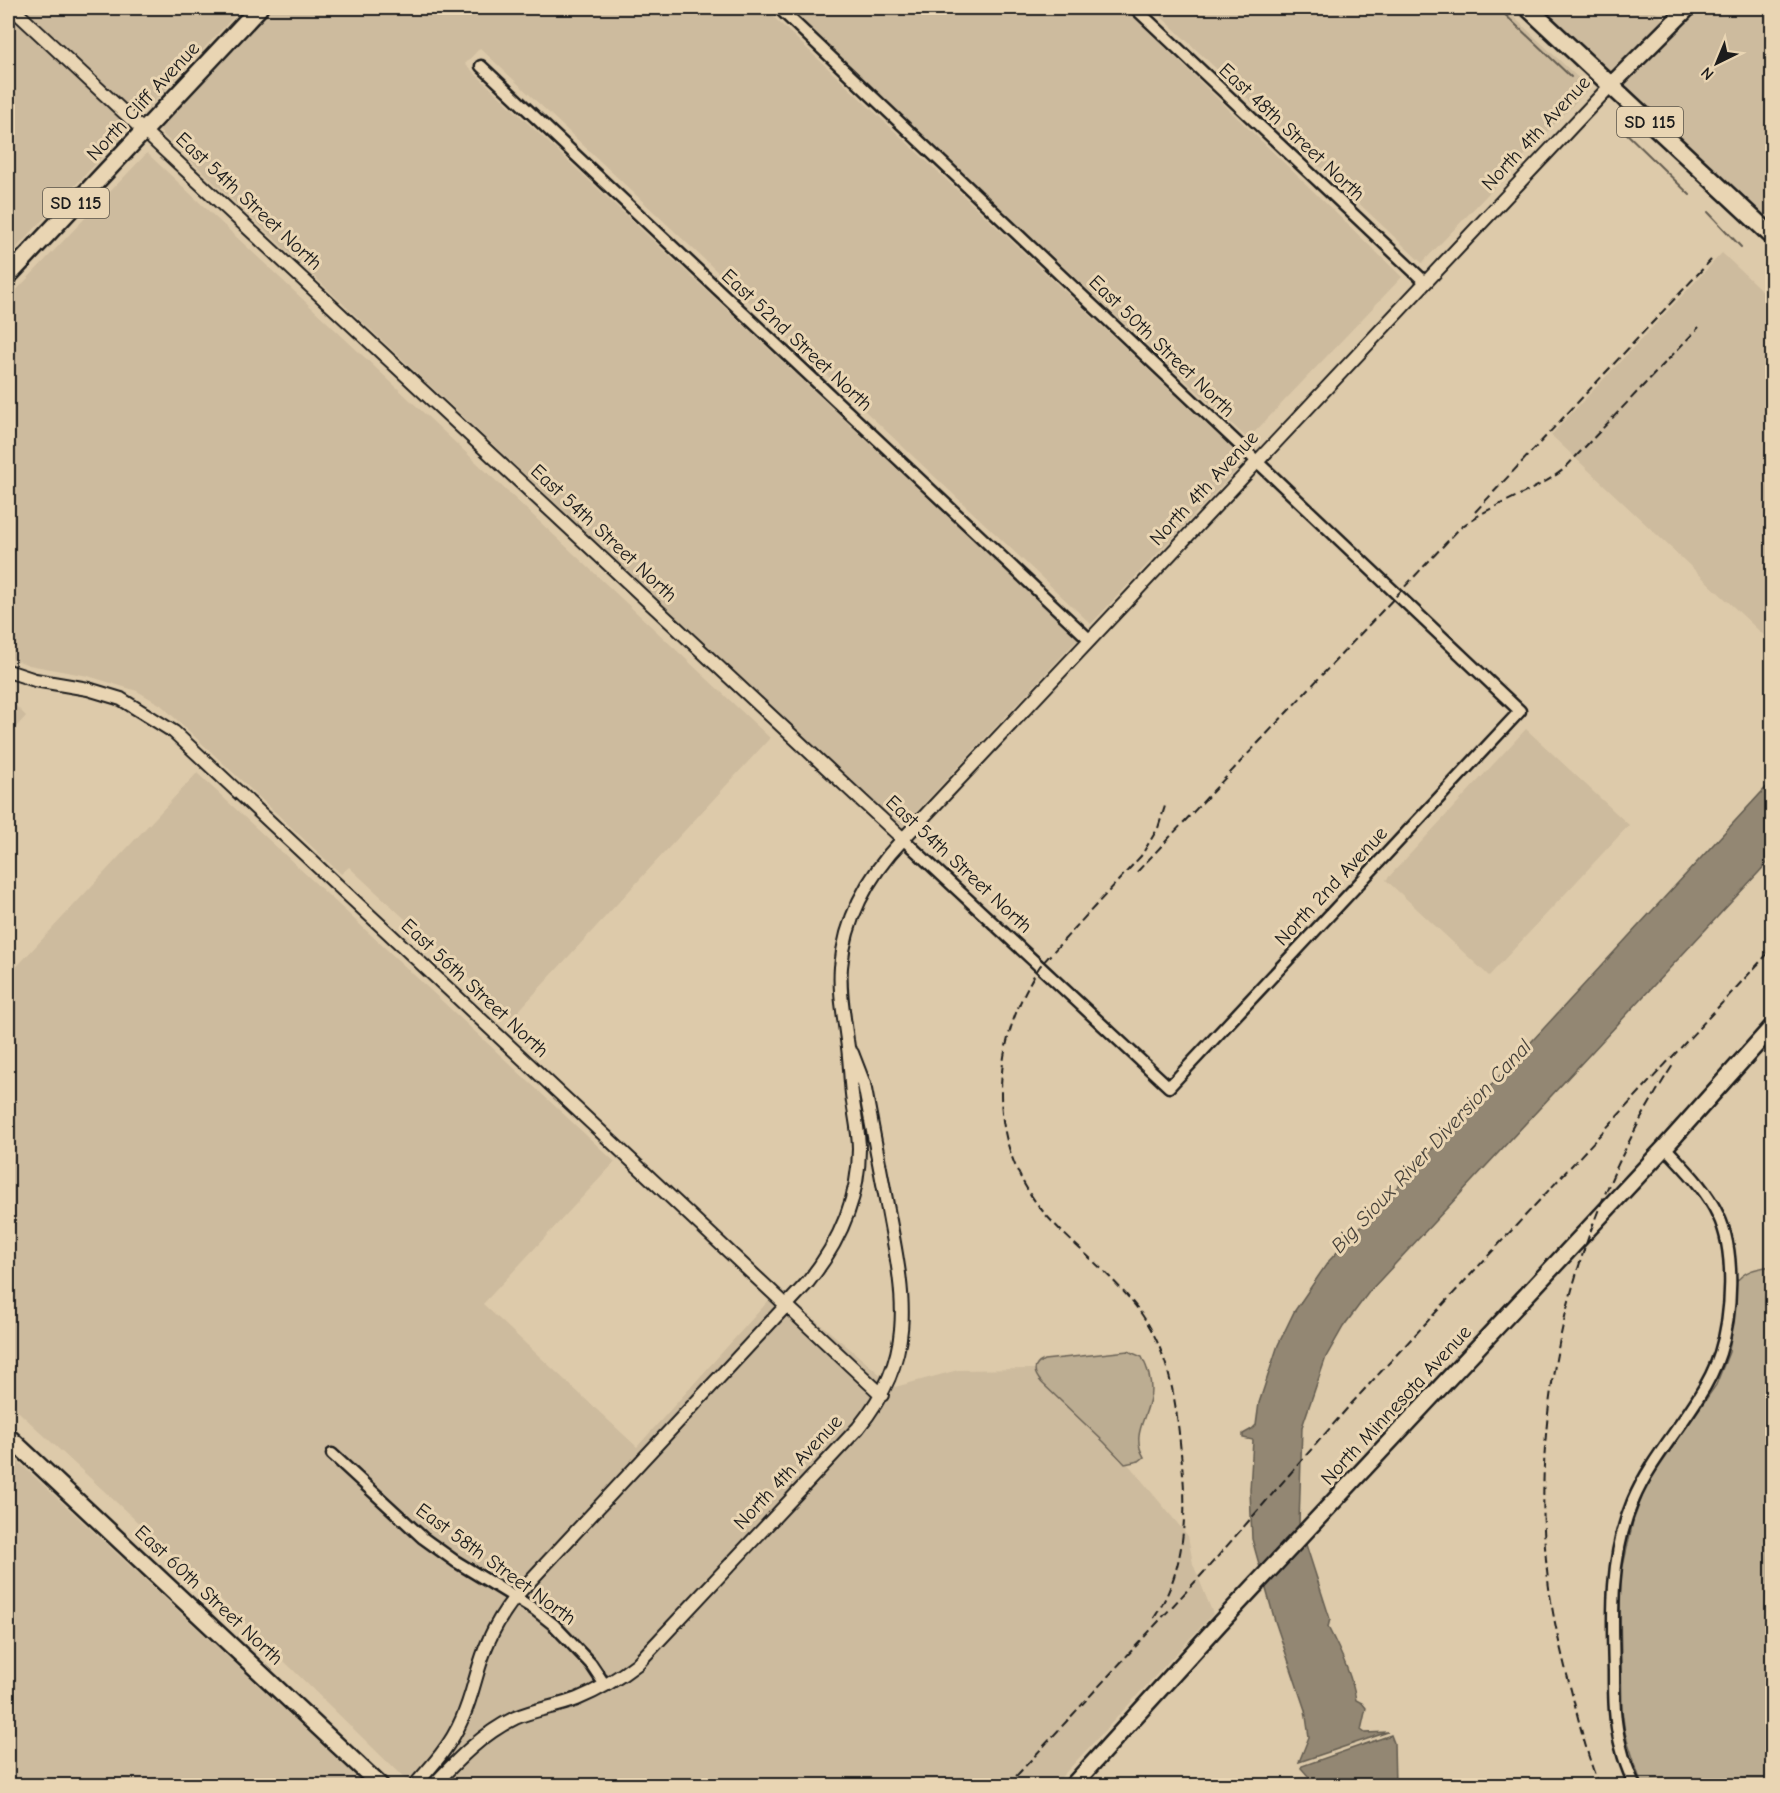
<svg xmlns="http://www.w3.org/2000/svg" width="1780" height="1793" viewBox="0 0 1780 1793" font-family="'Comic Neue',sans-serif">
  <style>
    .built { fill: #cdbb9e }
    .green { fill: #bcad92; stroke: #6c6457; stroke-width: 1.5 }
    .water { fill: #938773; stroke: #635c50; stroke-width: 1.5 }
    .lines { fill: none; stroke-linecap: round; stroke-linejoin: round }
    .stream { stroke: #635c50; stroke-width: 2 }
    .minor-casing { stroke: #1c1c1c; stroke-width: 15 }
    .tertiary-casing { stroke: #1c1c1c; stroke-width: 16 }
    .secondary-casing { stroke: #1c1c1c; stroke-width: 20 }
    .primary-casing { stroke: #1c1c1c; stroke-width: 21 }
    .minor { stroke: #e9d5b3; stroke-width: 10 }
    .tertiary { stroke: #e9d5b3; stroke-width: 12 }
    .secondary { stroke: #e9d5b3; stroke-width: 15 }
    .primary { stroke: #e9d5b3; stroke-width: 16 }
    .rail { stroke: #1c1c1c; stroke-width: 2; stroke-dasharray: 9 4.5; stroke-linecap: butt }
    .labels { text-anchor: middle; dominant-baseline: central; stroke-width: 6; stroke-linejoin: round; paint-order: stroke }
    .shield { fill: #e9d5b3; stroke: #5a5449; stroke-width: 1.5 }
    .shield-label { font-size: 18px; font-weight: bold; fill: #1c1c1c }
    .street-label { font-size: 20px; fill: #1c1c1c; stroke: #e9d5b3 }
    .water-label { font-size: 21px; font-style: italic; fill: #46413a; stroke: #e9d5b3 }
  </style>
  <rect width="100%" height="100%" fill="#ddcaaa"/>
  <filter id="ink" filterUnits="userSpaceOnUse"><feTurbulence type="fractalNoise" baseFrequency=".0167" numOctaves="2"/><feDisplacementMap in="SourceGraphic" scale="12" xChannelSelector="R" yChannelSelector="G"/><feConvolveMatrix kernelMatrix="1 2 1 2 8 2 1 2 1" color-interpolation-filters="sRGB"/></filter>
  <g filter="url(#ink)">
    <path class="built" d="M8,8H242L8,257Z
      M271,8H764L1245,461L1091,624L480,48L465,64L1078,639L901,828L157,129Z
      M790,8H1124L1402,277L1248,439L959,169Z
      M1152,8H1504L1589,88L1422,263Z
      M1540,8H1651L1667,23L1609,72Z
      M1699,8H1772V223L1624,86Z
      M147,153L770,738L512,1018L349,867L341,874L161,705L137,691L88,676L29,665L8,657V299Z
      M1722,253L1772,300V643L1551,435Z
      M8,698L26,716L8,736Z
      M1526,729L1629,825L1489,976L1386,880Z
      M197,773L615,1162L483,1304L637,1447L779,1289L895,1387L958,1370L1034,1369L1037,1377L1104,1442L1121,1462L1128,1464L1188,1536L1193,1564L1213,1614L1054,1785H411L211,1590L8,1402V976Z
      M8,1452L365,1785H8Z"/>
    <path class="green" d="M1772,1266V1785L1642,1786L1625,1733L1622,1710L1620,1610L1621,1575L1633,1521L1646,1486L1716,1385L1729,1352L1736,1283C1743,1270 1759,1268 1772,1266Z
      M1128,1351L1142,1357C1148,1369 1153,1385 1150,1398C1146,1420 1131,1436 1144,1457L1139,1461L1125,1464L1104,1442L1042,1383C1034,1374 1031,1366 1044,1360Z"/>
    <path class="water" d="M1772,781V858L1369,1292L1343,1327L1326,1357L1302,1427L1299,1523L1330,1619L1328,1627C1340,1650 1352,1675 1356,1700L1362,1703L1366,1708L1361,1730L1365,1733L1388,1732L1299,1762L1309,1737L1305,1710L1275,1621L1252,1539L1250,1490L1253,1440L1243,1438V1434L1252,1429L1256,1425L1259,1403L1278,1345L1294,1312L1328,1262Z
      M1391,1735L1394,1743L1395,1785H1316L1301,1768L1302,1766Z"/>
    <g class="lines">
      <path class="stream" d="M1498,8L1571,77
        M1619,126L1690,195
        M1708,212L1741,247"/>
      <defs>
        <path id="minor" d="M779,8L1520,711L1169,1087L903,839
          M1135,8L1425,282
          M481,66L1090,640
          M332,1454L423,1538L455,1561L534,1609L554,1625L591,1664L605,1685
          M1635,1786C1629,1773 1624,1760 1621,1747C1614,1722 1614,1696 1614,1671C1612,1613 1610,1555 1633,1501C1649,1463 1677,1432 1698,1398C1707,1384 1715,1369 1720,1353C1732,1316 1736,1251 1718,1215C1706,1189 1684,1168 1665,1147"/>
        <path id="tertiary" d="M12,8L903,839
          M8,671L35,680L88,689L121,699L174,732L882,1395
          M414,1786C433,1765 451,1745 462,1719C474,1693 477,1665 489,1640C496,1624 505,1610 515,1597L808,1282C839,1243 859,1199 859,1149C859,1131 854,1112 852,1094C850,1076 850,1058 847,1040C844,1016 839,992 841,967C845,917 869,875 903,839L1611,85
          M433,1786C458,1759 482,1734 515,1718C535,1709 557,1707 577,1699C599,1690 619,1678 637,1664L858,1428C918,1354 904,1296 888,1210C880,1168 872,1126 864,1084L852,1053"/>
        <path id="secondary" d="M1611,85L1688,8
          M8,1436L381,1786
          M1072,1786L1219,1624L1665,1147L1772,1027"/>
        <path id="primary" d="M1528,8L1772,236
          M8,276L259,8"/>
      </defs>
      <use href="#minor" class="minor-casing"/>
      <use href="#tertiary" class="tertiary-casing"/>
      <use href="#secondary" class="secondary-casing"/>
      <use href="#primary" class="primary-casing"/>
      <use href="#minor" class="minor"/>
      <use href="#tertiary" class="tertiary"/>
      <use href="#secondary" class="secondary"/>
      <use href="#primary" class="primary"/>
      <path class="rail" d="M1475,512L1711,260
        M1137,872L1459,529C1491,503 1533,494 1564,469L1699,327
        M1154,1618C1183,1575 1187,1523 1183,1474C1178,1422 1175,1370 1148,1324C1122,1281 1079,1252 1046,1215C984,1144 990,1042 1040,966L1141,856L1158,828L1166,803
        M1007,1786L1205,1571L1351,1404L1772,949
        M1599,1786C1587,1755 1579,1722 1571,1690C1562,1656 1554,1623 1549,1588C1526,1407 1574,1217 1673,1065"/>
    </g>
  </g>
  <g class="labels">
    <g class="shield">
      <rect x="1617" y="107" width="66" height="30" rx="4.5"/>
      <rect x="43" y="188" width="66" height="30" rx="4.5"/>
    </g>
    <g class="shield-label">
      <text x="1650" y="122">SD 115</text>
      <text x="76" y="203">SD 115</text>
    </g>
    <g class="street-label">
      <text transform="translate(143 101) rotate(-47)">North Cliff Avenue</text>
      <text transform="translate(1292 132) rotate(43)">East 48th Street North</text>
      <text transform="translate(1536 133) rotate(-47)">North 4th Avenue</text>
      <text transform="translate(249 201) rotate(43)">East 54th Street North</text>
      <text transform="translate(797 340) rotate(43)">East 52nd Street North</text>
      <text transform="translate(1162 346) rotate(44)">East 50th Street North</text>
      <text transform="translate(1204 488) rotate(-47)">North 4th Avenue</text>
      <text transform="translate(604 533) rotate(43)">East 54th Street North</text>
      <text transform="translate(959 864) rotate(43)">East 54th Street North</text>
      <text transform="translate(1331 886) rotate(-47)">North 2nd Avenue</text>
      <text transform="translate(475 988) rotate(43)">East 56th Street North</text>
      <text transform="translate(1396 1405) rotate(-47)">North Minnesota Avenue</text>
      <text transform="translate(788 1472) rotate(-47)">North 4th Avenue</text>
      <text transform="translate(496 1564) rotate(36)">East 58th Street North</text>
      <text transform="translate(209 1595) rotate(43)">East 60th Street North</text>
    </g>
    <g class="water-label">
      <text transform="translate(1431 1146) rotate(-47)">Big Sioux River Diversion Canal</text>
    </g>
  </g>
  <rect width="1780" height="1793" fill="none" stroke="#e9d5b3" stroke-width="30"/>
  <rect x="15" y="15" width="1750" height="1763" fill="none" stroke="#1c1c1c" stroke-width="2" filter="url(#ink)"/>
  <g transform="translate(1717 63) rotate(223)" stroke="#e9d5b3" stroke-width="4.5" paint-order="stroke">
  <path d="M0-4.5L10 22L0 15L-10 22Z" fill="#1c1c1c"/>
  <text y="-9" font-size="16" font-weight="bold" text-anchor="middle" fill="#1c1c1c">N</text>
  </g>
</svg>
